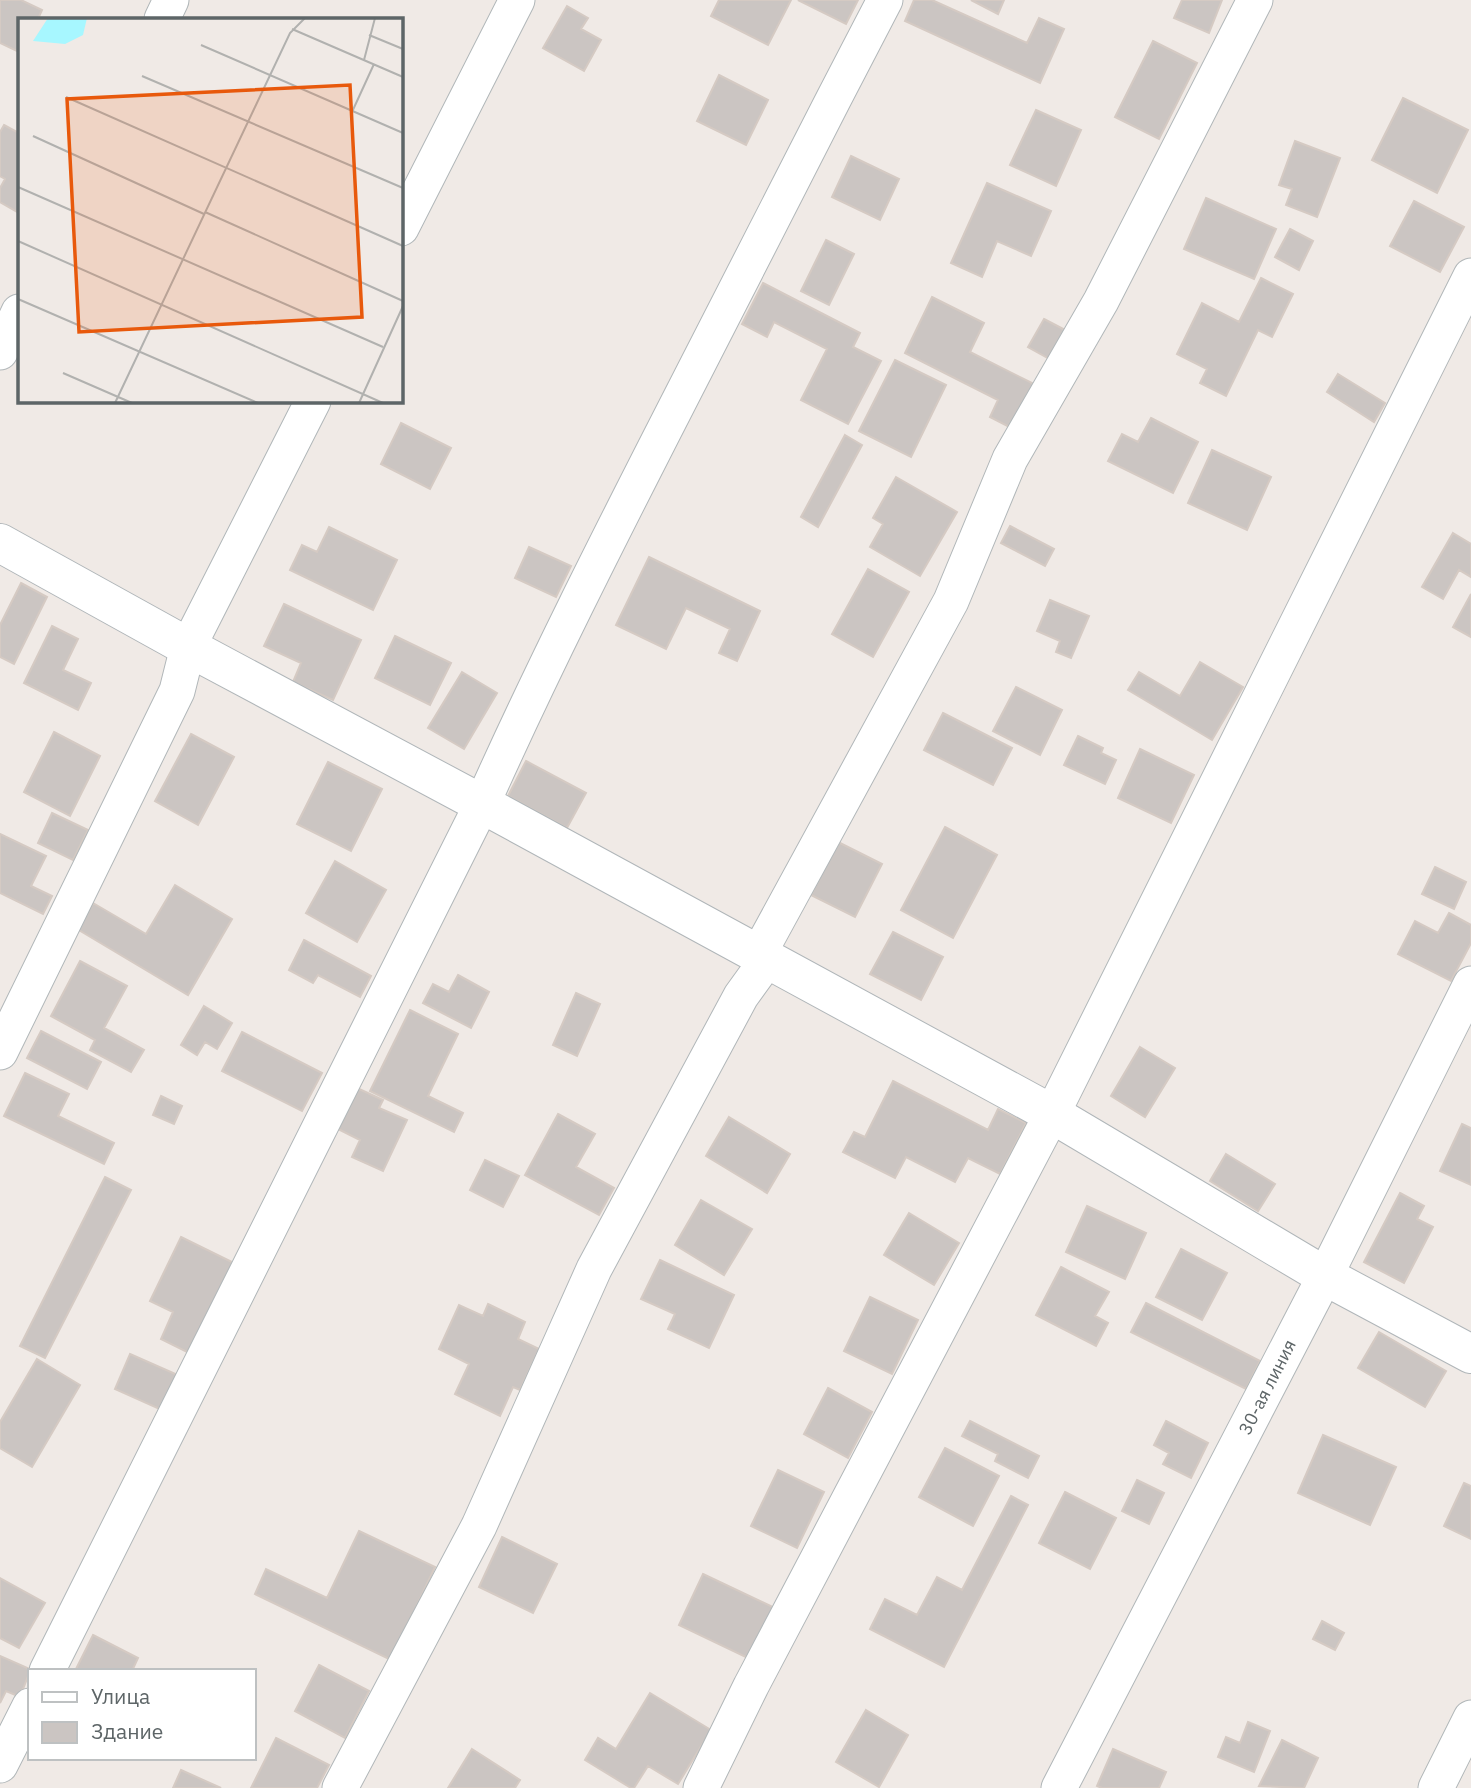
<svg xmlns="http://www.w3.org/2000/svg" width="1471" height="1788" viewBox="0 0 1471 1788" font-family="'IBM Plex Sans',sans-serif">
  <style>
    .building { fill: #cbc5c2; stroke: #d5cac3; stroke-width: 2 }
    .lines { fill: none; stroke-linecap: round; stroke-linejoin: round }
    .street-casing { stroke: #b1b7b9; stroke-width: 37 }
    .secondary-casing { stroke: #b0b6b9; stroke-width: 40 }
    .street { stroke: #fff; stroke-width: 35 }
    .secondary { stroke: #fff; stroke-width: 38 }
    .labels { text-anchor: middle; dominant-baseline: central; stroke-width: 6; stroke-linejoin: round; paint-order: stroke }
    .street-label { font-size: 18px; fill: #5d6567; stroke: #fff }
    .inset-road { fill: none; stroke: #b1b1af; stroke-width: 2 }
    .view { fill: #e8590c; fill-opacity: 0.15; stroke: #e8590c; stroke-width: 3.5 }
    .inset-edge { fill: none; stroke: #5d6567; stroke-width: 3.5 }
  </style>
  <rect width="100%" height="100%" fill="#f0eae6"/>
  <path class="building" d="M0,0H21L42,10L38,19H19V52L0,43Z
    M719,0H791L768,45L711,16Z
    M798,0H858L846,24Z
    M914,0H932L1027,43L1039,18L1064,29L1040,83L905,21Z
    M971,0H1004L998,14Z
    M1182,0H1222L1209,33L1174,18Z
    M567,6L588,18L581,29L601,40L584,71L543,48Z
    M1153,41L1197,63L1159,139L1115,117Z
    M719,75L768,100L746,145L697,121Z
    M1403,98L1468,130L1437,193L1372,160Z
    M1036,110L1081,130L1056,186L1010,165Z
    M4,125L19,133V213L0,202V188L5,179L0,176V132Z
    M1295,141L1340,158L1317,217L1286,205L1292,189L1279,185Z
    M851,156L899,179L880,220L832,197Z
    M987,183L1051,211L1031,256L997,241L982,277L951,263Z
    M1206,198L1276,229L1254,279L1184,249Z
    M1414,201L1464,227L1440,272L1390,246Z
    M1290,229L1313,241L1299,270L1275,257Z
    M826,240L854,254L829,305L801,291Z
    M1261,278L1293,294L1272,337L1258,330L1226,396L1200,383L1207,369L1177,354L1202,303L1239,322Z
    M763,283L860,333L853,347L881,361L848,424L801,400L827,349L774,322L767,337L742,324Z
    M932,297L984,323L970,352L1036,385L1015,430L990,417L998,400L905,353Z
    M1044,319L1069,332L1053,361L1028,347Z
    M895,360L946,385L911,457L859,431Z
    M1338,374L1385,403L1374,422L1327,392Z
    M1151,418L1198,442L1173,493L1108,461L1122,434L1138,442Z
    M401,423L451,448L430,489L381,464Z
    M845,435L862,445L818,527L801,517Z
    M1212,450L1271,477L1247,530L1188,503Z
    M896,477L957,512L920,576L870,547L883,524L873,518Z
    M1010,526L1054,549L1045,566L1001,543Z
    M329,527L397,560L373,610L290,570L302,545L317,552Z
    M1453,533L1471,544V577L1459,570L1443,599L1422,587Z
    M529,547L571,566L556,597L515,578Z
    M649,557L760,611L737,661L719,653L730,629L686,608L666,649L616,625Z
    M868,569L909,592L873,657L832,634Z
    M21,583L47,597L14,664L0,657V625Z
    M1471,594V637L1453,627Z
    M1050,600L1089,616L1071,658L1056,652L1060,641L1037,631Z
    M284,604L361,640L333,700L293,682L301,663L264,646Z
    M52,626L78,639L63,670L91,683L78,710L24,683Z
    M395,636L451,663L430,705L375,678Z
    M1200,662L1243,687L1212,740L1128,690L1139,672L1180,696Z
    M462,672L497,693L464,749L428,728Z
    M1016,687L1062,710L1040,755L993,731Z
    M943,713L1012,748L993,785L924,750Z
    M54,732L100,756L70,816L24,792Z
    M191,734L234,757L198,825L155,801Z
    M1078,736L1103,748L1101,753L1116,760L1105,784L1064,765Z
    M1140,749L1194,775L1171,823L1118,798Z
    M526,761L586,793L567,828L508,796Z
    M328,762L382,789L351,851L297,824Z
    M52,813L88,830L73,860L38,843Z
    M945,827L997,855L953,938L901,910Z
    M0,834L46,856L31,886L52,896L43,914L0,893Z
    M838,842L882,864L855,917L811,895Z
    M335,861L386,890L357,942L306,913Z
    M1435,867L1466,882L1454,909L1422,894Z
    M175,885L232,919L188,995L77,929L93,903L146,934Z
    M1449,913L1471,925V943L1451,981L1398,954L1415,921L1438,933Z
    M893,932L943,957L921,1000L870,974Z
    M304,940L371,976L360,997L318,975L313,983L289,970Z
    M80,961L127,986L104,1028L144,1050L131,1072L90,1050L95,1040L51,1016Z
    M458,975L489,992L471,1028L423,1003L433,984L449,992Z
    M576,993L600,1004L577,1056L553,1045Z
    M204,1006L232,1023L217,1049L205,1042L197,1055L181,1045Z
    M410,1010L458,1034L428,1096L463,1113L454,1132L370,1091Z
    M41,1031L101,1062L87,1089L27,1058Z
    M242,1032L322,1073L302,1111L222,1071Z
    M1140,1047L1175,1068L1145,1117L1111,1096Z
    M25,1073L69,1094L58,1116L114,1143L104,1164L4,1116Z
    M893,1081L988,1130L998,1109L1026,1123L1000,1174L968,1158L955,1182L906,1157L895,1178L843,1152L854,1132L865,1137Z
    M357,1088L383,1100L379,1108L407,1120L383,1171L352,1157L360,1140L338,1129Z
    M161,1096L182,1106L174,1124L153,1115Z
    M558,1114L595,1134L576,1167L614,1188L599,1215L525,1175Z
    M729,1117L790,1154L767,1193L706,1156Z
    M1462,1124L1471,1128V1185L1440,1171Z
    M1226,1154L1275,1184L1258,1211L1210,1181Z
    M485,1160L519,1176L503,1207L470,1190Z
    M105,1177L131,1190L45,1358L20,1346Z
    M1400,1193L1424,1206L1417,1219L1433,1227L1404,1283L1364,1262Z
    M701,1200L752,1229L724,1275L675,1245Z
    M1087,1206L1146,1233L1125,1279L1066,1252Z
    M909,1213L959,1243L934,1285L884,1255Z
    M181,1237L238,1265L195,1356L161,1339L173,1312L150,1301Z
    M1181,1249L1227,1273L1202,1320L1156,1297Z
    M660,1260L734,1295L709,1348L668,1329L675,1314L641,1299Z
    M1061,1267L1109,1292L1095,1316L1108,1323L1096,1346L1036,1315Z
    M870,1297L918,1320L892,1374L844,1351Z
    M1146,1303L1260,1361L1246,1389L1131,1332Z
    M488,1304L525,1322L518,1339L539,1349L520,1390L513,1387L500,1416L455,1394L469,1364L439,1349L459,1305L483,1316Z
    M1379,1332L1446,1371L1425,1407L1358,1368Z
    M130,1354L180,1376L164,1411L115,1389Z
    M37,1359L80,1385L32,1467L0,1448V1422Z
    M828,1388L872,1412L848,1458L804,1434Z
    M970,1421L1039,1456L1028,1478L995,1461L998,1454L962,1436Z
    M1166,1421L1208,1443L1191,1478L1163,1464L1169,1453L1154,1445Z
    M1323,1435L1396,1467L1370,1525L1298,1493Z
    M945,1448L999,1476L973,1526L919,1497Z
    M778,1470L824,1492L797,1548L751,1526Z
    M1137,1480L1164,1493L1149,1524L1122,1511Z
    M1464,1483L1471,1486V1539L1444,1526Z
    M1065,1492L1116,1518L1090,1569L1039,1543Z
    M1011,1496L1028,1505L944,1667L870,1629L885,1599L917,1615L937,1577L962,1590Z
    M359,1531L435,1567L391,1660L255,1594L266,1569L327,1598Z
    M502,1537L557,1564L533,1613L479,1587Z
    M703,1574L779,1610L754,1661L679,1625Z
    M0,1578L45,1603L19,1648L0,1638Z
    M1322,1621L1344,1633L1335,1650L1313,1639Z
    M93,1635L138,1658L132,1671H75Z
    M0,1656L32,1670L30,1671L20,1697L6,1691L0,1703Z
    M319,1665L369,1691L345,1738L295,1711Z
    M650,1693L711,1730L678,1784L648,1766L634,1788H631L585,1760L598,1738L616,1749Z
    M866,1710L908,1735L879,1787L836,1762Z
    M1248,1722L1270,1731L1254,1772L1218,1757L1226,1737L1240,1743Z
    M276,1738L329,1765L317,1788H251Z
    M1282,1740L1318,1758L1304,1788L1259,1786Z
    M472,1749L520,1780L515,1788H448Z
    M1113,1749L1166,1772L1159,1788H1102L1097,1786Z
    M181,1770L221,1788H173Z"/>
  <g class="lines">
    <defs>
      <path id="street" d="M162,19L171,0
        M401,228L517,0
        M0,352L19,312
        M758,955L951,601L1010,459L1101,301L1255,0
        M0,1052L177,691L188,647L313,401
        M47,1671L482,804C542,670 608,540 675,409C744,273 814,136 885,0
        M0,1765L30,1706
        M340,1788L479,1526L594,1269L741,996L767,960
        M701,1788L751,1686L1052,1114L1471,276
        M1059,1788L1325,1276L1471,984
        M1436,1788L1471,1718"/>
      <path id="secondary" d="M0,543L188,647L482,804L1052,1114L1325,1276L1471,1354"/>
    </defs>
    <use href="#street" class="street-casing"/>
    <use href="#secondary" class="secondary-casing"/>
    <use href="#street" class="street"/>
    <use href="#secondary" class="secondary"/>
  </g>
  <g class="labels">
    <g class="street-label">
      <text transform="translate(1267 1387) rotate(-63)">30-ая линия</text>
    </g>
  </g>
  <g transform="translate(18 18)">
    <rect width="385" height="385" fill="#f0eae6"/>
    <path d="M30,0H69L65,17L47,26L15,23Z" fill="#a7f7ff"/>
    <path class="inset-road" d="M274,11L385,59M351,17L385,31M183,27L385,115M346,42L357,0M124,58L385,170M48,79L385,228M334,94L356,46M15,118L186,196M0,169L365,329M187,194L385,283M0,223L365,385M0,281L240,385M45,355L114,385M97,385L272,15L287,0M341,385L385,288"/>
    <path class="view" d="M332,67L344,299L61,314L49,81Z"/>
    <rect width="385" height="385" class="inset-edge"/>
  </g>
  <rect x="28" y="1669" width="228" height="91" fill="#ffffff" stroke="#bec1c2" stroke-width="2"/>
  <rect x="42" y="1692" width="35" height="10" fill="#ffffff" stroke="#bec1c2" stroke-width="2"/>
  <text x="91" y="1704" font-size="21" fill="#5d6567">Улица</text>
  <rect x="42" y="1722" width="35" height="21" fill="#cbc5c2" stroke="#bec1c2" stroke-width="2"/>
  <text x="91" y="1739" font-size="21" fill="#5d6567">Здание</text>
</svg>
